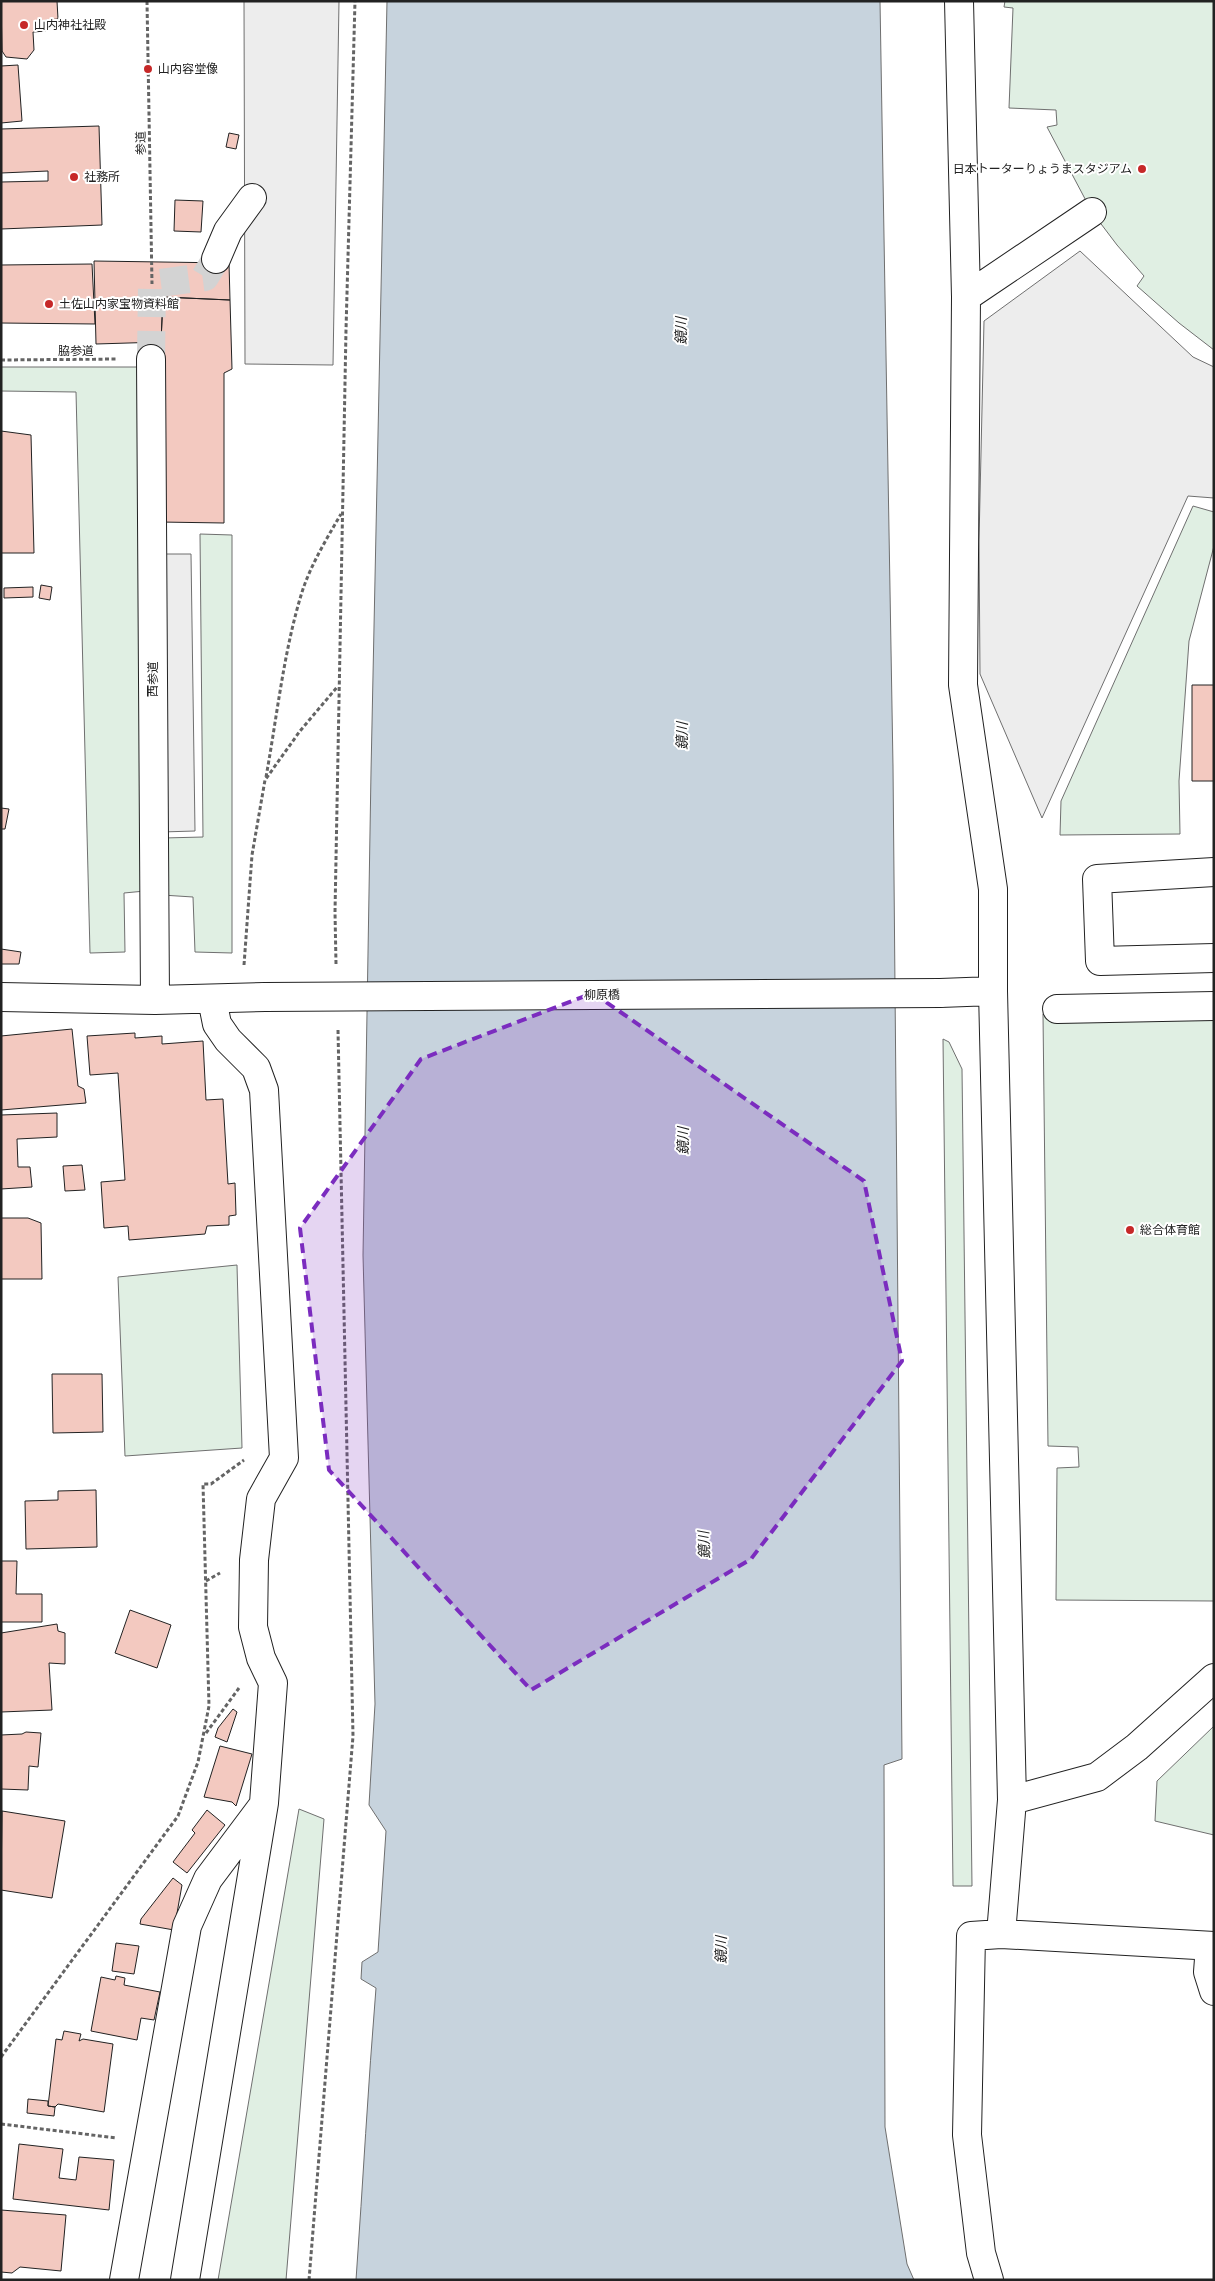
<svg xmlns="http://www.w3.org/2000/svg" width="1215" height="2281" viewBox="0 0 1215 2281" font-family="'DejaVu Sans','Noto Sans JP',sans-serif">
  <style>
    .green { fill: #e0efe3; stroke: #6f6f6f }
    .parking { fill: #ededed; stroke: #6f6f6f }
    .water { fill: #c7d3dd; stroke: #6f6f6f }
    .building { fill: #f3c9c0; stroke: #222 }
    .lines { fill: none; stroke-linecap: round; stroke-linejoin: round }
    .minor-tunnel { stroke: #d3d3d3; stroke-width: 28; stroke-dasharray: 28 14; stroke-linecap: butt }
    .minor-casing { stroke: #222; stroke-width: 30 }
    .path { stroke: #646464; stroke-width: 3; stroke-dasharray: 4 2.5; stroke-linecap: butt }
    .minor { stroke: #fff; stroke-width: 28 }
    .minor-bridge-casing { stroke: #222; stroke-width: 30; stroke-linecap: butt }
    .minor-bridge { stroke: #fff; stroke-width: 28 }
    .marked { fill: #7b2cbf; fill-opacity: 0.2; stroke: #7b2cbf; stroke-width: 4; stroke-dasharray: 10 6; stroke-linejoin: round }
    .poi-dot { fill: #c62828; stroke: #fff; stroke-width: 2 }
    .labels { text-anchor: middle; dominant-baseline: central; stroke-width: 4; stroke-linejoin: round; paint-order: stroke }
    .poi-label { font-size: 12px; fill: #222; stroke: #fff; text-anchor: start }
    .street-label { font-size: 12px; fill: #222; stroke: #fff }
    .water-label { font-size: 14px; font-style: italic; fill: #222; stroke: #fff }
  </style>
  <rect width="100%" height="100%" fill="#fff"/>
  <path class="green" d="M1005,1H1214V350L1179,323L1137,286L1144,276L1117,245L1092,212L1047,127L1057,125L1056,110L1009,108L1013,8L1004,7Z
    M1,367H141L145,891L124,893L125,952L90,953L76,392L1,391Z
    M1193,506L1214,512V546L1189,641L1179,781L1180,834L1060,835L1061,801Z
    M200,534L232,535V953L195,952L193,897L162,895L163,838L203,837Z
    M1214,1013V1601L1056,1600L1057,1468L1079,1467L1078,1447L1048,1446L1043,1014Z
    M943,1039L949,1042L962,1069L972,1886H953Z
    M237,1265L242,1448L125,1456L118,1277Z
    M1214,1726V1835L1155,1821L1157,1781Z
    M299,1809L324,1819L286,2280H218Z"/>
  <path class="parking" d="M244,1H339L333,365L245,364Z
    M1080,251L1193,357L1214,367V498L1188,496L1042,818L980,674L979,541L984,321Z
    M157,554H191L195,831L161,832Z"/>
  <path class="water" d="M387,1H880L893,766L902,1759L884,1765L885,2127L907,2264L914,2280H356C363,2182 368,2085 376,1988L361,1979L362,1962L378,1952L386,1831L369,1805L375,1704L363,1255L371,772Z"/>
  <path class="building" d="M1,1H57L58,19L46,20V31L33,32L34,50L27,59L6,57L2,51Z
    M18,65L22,121L1,123V66Z
    M99,126L102,225L1,229V182L48,181V171L1,173V129Z
    M229,133L239,135L236,149L226,147Z
    M175,200L203,201L201,232L174,231Z
    M94,261L229,263L230,300L163,297L161,342L96,344Z
    M92,264L95,324L1,323V265Z
    M163,297L230,300L232,369L224,373V523L160,522L161,342Z
    M1,431L31,435L34,553H1Z
    M41,585L52,587L50,600L39,598Z
    M33,587V597L4,598V588Z
    M1192,685H1214V781H1192Z
    M1,808L9,809L5,829H1Z
    M1,949L21,952L19,964H1Z
    M72,1029L78,1086L84,1089L86,1103L1,1110V1036Z
    M135,1033V1038L162,1036V1044L203,1041L206,1100L223,1099L228,1184L235,1183L236,1215L229,1216V1225L207,1226L205,1234L129,1240L128,1226L104,1228L101,1182L125,1180L118,1073L90,1075L87,1036Z
    M57,1113V1137L17,1139L18,1167H30L32,1187L1,1189V1115Z
    M82,1165L85,1190L65,1191L63,1166Z
    M1,1218H28L41,1223L42,1279H1Z
    M52,1374H102L103,1432L53,1433Z
    M96,1490L97,1547L26,1549L25,1501L58,1500V1491Z
    M1,1561H17L16,1594H42V1622H1Z
    M130,1610L171,1625L157,1668L115,1653Z
    M57,1624L58,1631L65,1633V1664L49,1663L52,1710L1,1712V1633Z
    M233,1709L237,1712L227,1742L215,1737L218,1728Z
    M26,1732L41,1733L38,1767L29,1766L28,1790L1,1789V1735L22,1734Z
    M220,1746L252,1754L236,1806L232,1802L204,1797Z
    M207,1810L225,1825L187,1873L173,1862L195,1833L192,1830Z
    M2,1811L65,1821L52,1898L1,1890Z
    M173,1878L182,1885L174,1930L140,1924L141,1919Z
    M116,1943L139,1946L134,1974L112,1971Z
    M116,1976L125,1978L124,1985L160,1992L154,2020L141,2018L137,2040L91,2031L101,1977L115,1980Z
    M64,2031L81,2034L79,2041L83,2039L113,2044L104,2112L58,2104L55,2107L48,2106L56,2039L62,2040Z
    M28,2099L48,2101V2106L55,2107L54,2116L27,2113Z
    M19,2144L63,2149L59,2178L76,2180L79,2157L114,2160L109,2210L13,2199Z
    M1,2210L66,2215L61,2271L20,2267L12,2273L1,2272Z"/>
  <g class="lines">
    <path class="minor-tunnel" d="M151,359L152,284L205,277L216,259"/>
    <defs>
      <path id="minor" d="M959,1L966,297L963,685L993,889V991L1012,1800L1001,1934
        M216,259L228,231L252,198
        M966,297L1092,212
        M151,359L155,1000
        M1214,872L1097,879L1100,961L1214,958
        M940,993L993,991
        M1,997L155,1000L265,997
        M1057,1009L1214,1006
        M1012,1800L1097,1777L1137,1747L1214,1678
        M1210,1946L1208,1972L1214,1991
        M124,2280L187,1926L208,1879L262,1807
        M185,2280L264,1803L273,1683L261,1658L253,1627L254,1560L261,1499L284,1458L264,1090L256,1068L228,1040L217,1024L212,999
        M989,2280L981,2253L967,2135L971,1936L1001,1934L1214,1946"/>
    </defs>
    <use href="#minor" class="minor-casing"/>
    <path class="path" d="M147,1L152,284
      M1,360L118,359
      M266,777C277,717 284,648 303,589C312,563 327,538 341,514
      M336,964L335,912L346,330L355,1
      M244,965L252,855L265,780L300,731L338,686
      M206,1581L220,1573
      M206,1733L239,1688
      M1,2057L178,1816L198,1762L209,1706L203,1484H211L244,1460
      M1,2124L117,2138
      M309,2280L353,1736L338,1030"/>
    <use href="#minor" class="minor"/>
    <defs>
      <path id="minor-bridge" d="M265,997L940,993"/>
    </defs>
    <use href="#minor-bridge" class="minor-bridge-casing"/>
    <use href="#minor-bridge" class="minor-bridge"/>
  </g>
  <path class="marked" d="M593,993L864,1181L902,1361L751,1559L531,1690L329,1470L300,1228L421,1059Z"/>
  <g class="poi-dot">
    <circle cx="24" cy="25" r="5"/>
    <circle cx="148" cy="69" r="5"/>
    <circle cx="1142" cy="169" r="5"/>
    <circle cx="74" cy="177" r="5"/>
    <circle cx="49" cy="304" r="5"/>
    <circle cx="1130" cy="1230" r="5"/>
  </g>
  <g class="labels">
    <g class="poi-label">
      <text x="34" y="25">山内神社社殿</text>
      <text x="158" y="69">山内容堂像</text>
      <text x="1132" y="169" text-anchor="end">日本トーターりょうまスタジアム</text>
      <text x="84" y="177">社務所</text>
      <text x="59" y="304">土佐山内家宝物資料館</text>
      <text x="1140" y="1230">総合体育館</text>
    </g>
    <g class="street-label">
      <text transform="translate(141 143) rotate(-91)">参道</text>
      <text x="76" y="351">脇参道</text>
      <text transform="translate(153 679) rotate(-90)">西参道</text>
      <text x="602" y="995">柳原橋</text>
    </g>
    <g class="water-label">
      <text transform="translate(681 331) rotate(-90)">鏡川</text>
      <text transform="translate(682 736) rotate(-90)">鏡川</text>
      <text transform="translate(683 1141) rotate(-90)">鏡川</text>
      <text transform="translate(704 1545) rotate(-93)">鏡川</text>
      <text transform="translate(721 1950) rotate(-90)">鏡川</text>
    </g>
  </g>
  <rect width="1215" height="2281" fill="none" stroke="#222222" stroke-width="5"/>
</svg>
